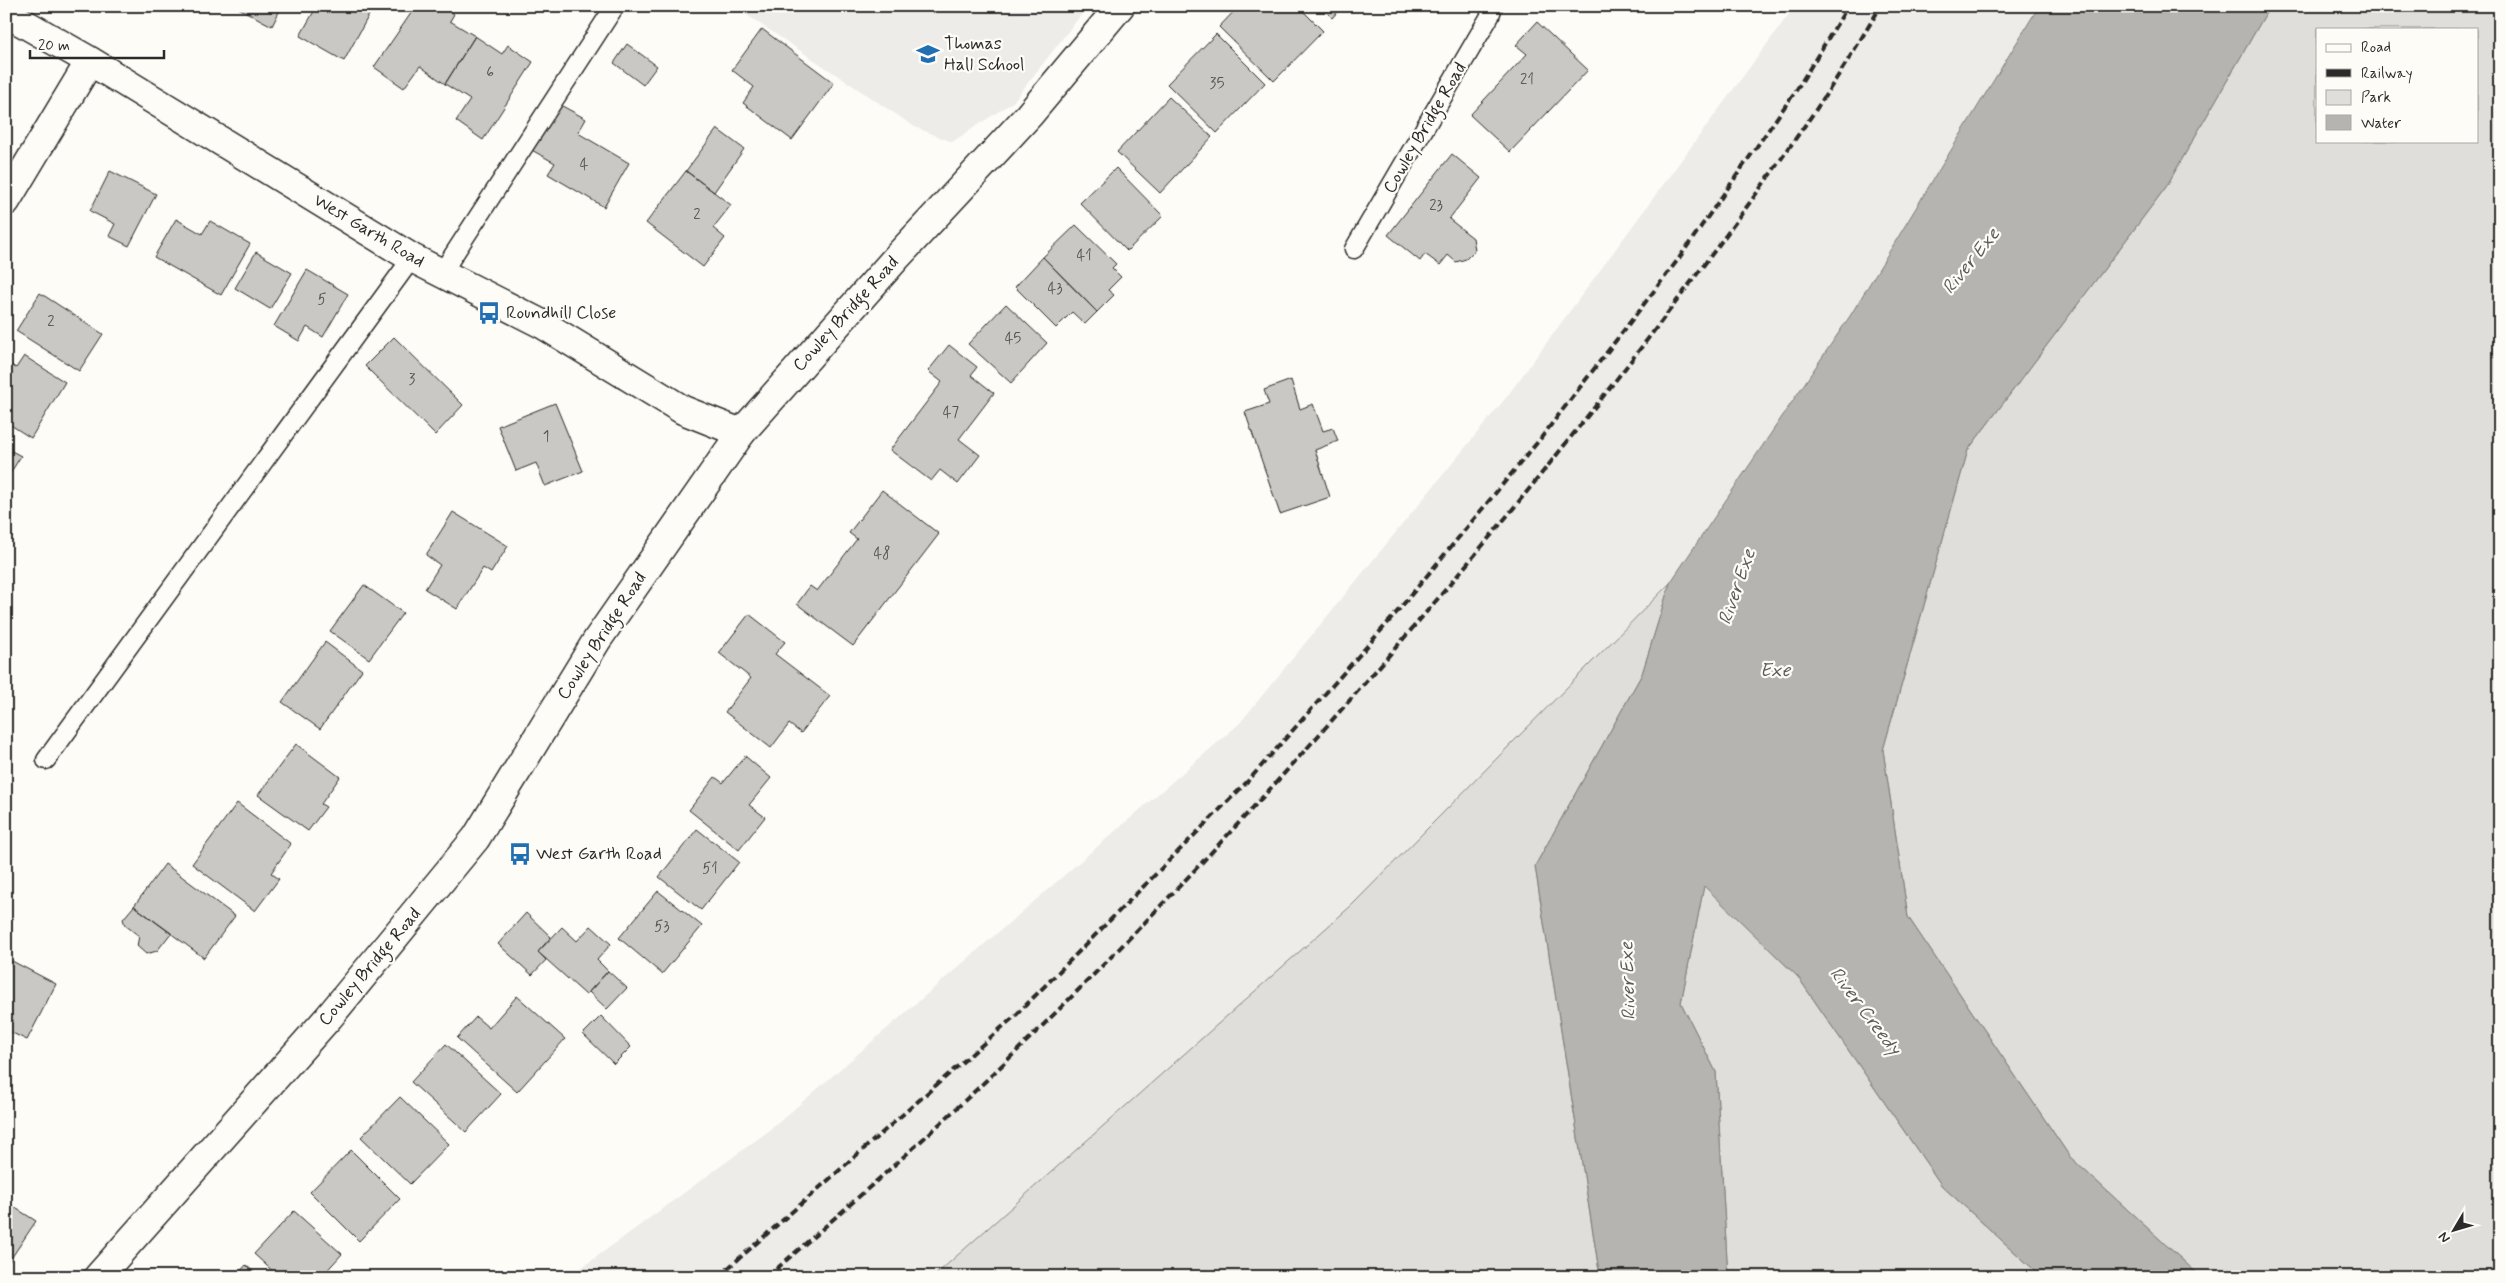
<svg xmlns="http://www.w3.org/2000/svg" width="2506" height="1283" viewBox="0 0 2506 1283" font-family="Mynerve,sans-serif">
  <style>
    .built { fill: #edece8 }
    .green { fill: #dfdeda; stroke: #858482; fill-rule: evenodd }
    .water { fill: #b5b4b1; stroke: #7e7d7b }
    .building { fill: #c9c8c4; stroke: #2b2b2b }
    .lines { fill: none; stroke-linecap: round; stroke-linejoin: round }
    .lane-casing { stroke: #2b2b2b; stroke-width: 21 }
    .street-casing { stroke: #2b2b2b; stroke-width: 31 }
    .highway-casing { stroke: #2b2b2b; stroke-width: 31 }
    .lane { stroke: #fdfcf7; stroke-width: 18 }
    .street { stroke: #fdfcf7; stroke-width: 28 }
    .highway { stroke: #fdfcf7; stroke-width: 28 }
    .rail { stroke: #2b2b2b; stroke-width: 4; stroke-dasharray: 8 4; stroke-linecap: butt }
    .labels { text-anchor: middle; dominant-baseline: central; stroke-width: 4.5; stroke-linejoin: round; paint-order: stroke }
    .number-label { font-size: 15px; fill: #525251 }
    .poi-label { font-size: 18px; fill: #2b2b2b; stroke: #fdfcf7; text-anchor: start }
    .street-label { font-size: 18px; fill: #2b2b2b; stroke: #fdfcf7 }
    .water-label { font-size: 19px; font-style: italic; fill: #5b5b5a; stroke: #fdfcf7 }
  </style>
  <rect width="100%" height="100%" fill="#fdfcf7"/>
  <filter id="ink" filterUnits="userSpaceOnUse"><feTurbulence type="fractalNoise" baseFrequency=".02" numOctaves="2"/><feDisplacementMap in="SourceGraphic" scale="10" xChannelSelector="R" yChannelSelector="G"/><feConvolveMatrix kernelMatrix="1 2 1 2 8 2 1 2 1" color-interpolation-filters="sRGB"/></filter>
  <g filter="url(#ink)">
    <path class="built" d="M733,6H1088L1013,102L952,142L915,127Z
      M1795,6H2039L1850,316L1670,583L1352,905L933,1277H569L770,1130L1239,724L1505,399Z"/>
    <path class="green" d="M2270,6H2500V1277H2201L2070,1157L1908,917L1883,750L1968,450L2166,187ZM2317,29H2477V141H2317Z
      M1670,583L1642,674L1535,866L1600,1277H933L1352,905Z
      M1704,885L1798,977L1942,1186L2042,1277H1728L1716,1072L1681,1003Z"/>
    <path class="water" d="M2039,6H2270L2166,187L1968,450L1883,750L1908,917L2070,1157L2201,1277H2042L1942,1186L1798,977L1704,886L1681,1003L1716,1072L1728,1277H1600L1535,866L1642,674L1670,583L1850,316Z"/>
    <path class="building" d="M235,6H282L272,26Z
      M317,6H358L370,13L344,61L300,36Z
      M358,6H374L370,13Z
      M416,6H443L454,14L450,21L475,36L445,84L420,66L404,88L374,67Z
      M1239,6H1298L1323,31L1274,81L1219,27Z
      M1320,6H1343L1332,18Z
      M1537,22L1588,70L1510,152L1470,115L1527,54L1516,45Z
      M762,29L834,83L792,140L743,103L754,87L732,70Z
      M1216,34L1265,83L1217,133L1167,84Z
      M475,36L502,54L508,45L533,62L483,140L456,121L470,100L445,84Z
      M627,44L657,66L643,85L614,63Z
      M1169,97L1212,137L1160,193L1117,152Z
      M555,102L586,119L578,133L629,163L604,207L548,174L555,163L528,148Z
      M717,129L744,149L714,192L686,171Z
      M1452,154L1481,178L1449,219L1473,238L1475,250L1466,259L1456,262L1448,255L1440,265L1425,254L1420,261L1388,235Z
      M1116,168L1163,216L1127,251L1080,203Z
      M110,171L156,194L129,246L109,236L115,224L90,211Z
      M686,171L731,205L713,228L725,238L703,267L646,223Z
      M176,219L202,234L210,221L250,244L221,295L154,257Z
      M1076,225L1116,264L1112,268L1121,277L1108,290L1114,295L1097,312L1043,257Z
      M256,252L292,273L270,309L235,288Z
      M1043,257L1097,312L1085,324L1072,312L1056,328L1015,287Z
      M307,270L348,294L323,337L307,327L299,341L274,326Z
      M40,293L103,334L79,371L16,331Z
      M1006,304L1047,343L1011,383L968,344Z
      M394,337L463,405L435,435L365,366Z
      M949,345L977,367L971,375L994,393L959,439L980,455L958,484L940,470L931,481L890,450L942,382L928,371Z
      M24,356L65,382L31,438L6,422V362L16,368Z
      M1291,380L1300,409L1313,404L1323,431L1333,428L1338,441L1315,450L1330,497L1280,514L1245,412L1269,404L1264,390Z
      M555,403L583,471L545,486L536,463L516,471L498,426Z
      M6,448L21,456L6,480Z
      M882,490L939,534L853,646L797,604L810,586L817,591L857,539L849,533Z
      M453,512L508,546L491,573L483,568L457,609L425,589L440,565L426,555Z
      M364,585L403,613L369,659L330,631Z
      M749,614L785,642L775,654L830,696L801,733L789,724L771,748L725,712L751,678L719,653Z
      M325,642L362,670L320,729L282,702Z
      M296,744L340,777L321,804L326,807L308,831L258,795Z
      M745,756L771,778L749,805L765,817L739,850L689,810L715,777L723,783Z
      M237,803L291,844L271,873L279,879L255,911L192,864Z
      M697,829L739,862L701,910L659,877Z
      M165,864L235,916L204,958L134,906Z
      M658,891L702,926L662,974L619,938Z
      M134,906L171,933L157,951L146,954L137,946L139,936L125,925L123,919Z
      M526,913L551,937L538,952L546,960L532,975L498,944Z
      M591,926L611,944L597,960L608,971L586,995L538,952L562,927L577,941Z
      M12,961L56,984L27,1040L6,1030V973Z
      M608,971L627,988L607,1009L589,992Z
      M517,996L565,1039L517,1092L457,1038L476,1017L489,1028Z
      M601,1016L631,1047L614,1064L583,1034Z
      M446,1044L501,1094L466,1132L411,1082Z
      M400,1097L449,1144L410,1184L361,1137Z
      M351,1150L400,1199L359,1241L310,1192Z
      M6,1202L36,1221L6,1266Z
      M294,1211L342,1254L321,1277H279L254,1254Z
      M246,1265L259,1277H235Z"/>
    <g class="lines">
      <defs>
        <path id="lane" d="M1354,249L1490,16L1493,6
          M441,274L615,6
          M46,760L412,258"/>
        <path id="street" d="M6,13L90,61L412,258L544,325L683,410L741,433
          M6,201L90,61"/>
        <path id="highway" d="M98,1277L329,1017L476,838L597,640L741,433L897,257L1029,115L1120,6"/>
      </defs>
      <use href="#lane" class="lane-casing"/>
      <use href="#street" class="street-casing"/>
      <use href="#highway" class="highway-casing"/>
      <use href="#lane" class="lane"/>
      <use href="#street" class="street"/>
      <use href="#highway" class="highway"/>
      <path class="rail" d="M718,1277L1016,1015L1248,781L1392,618L1541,438L1677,261L1797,89L1848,6
        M767,1277C857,1199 947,1120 1032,1036C1196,875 1351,704 1498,527C1604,398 1707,265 1803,128C1831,89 1856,47 1881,6"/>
    </g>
  </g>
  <defs>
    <symbol id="school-bare" viewBox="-9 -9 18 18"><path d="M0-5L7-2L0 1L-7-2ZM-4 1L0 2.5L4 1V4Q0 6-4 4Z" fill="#1f6fb2" stroke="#fdfcf7" stroke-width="2.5" paint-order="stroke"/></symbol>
    <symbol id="bus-bare" viewBox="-9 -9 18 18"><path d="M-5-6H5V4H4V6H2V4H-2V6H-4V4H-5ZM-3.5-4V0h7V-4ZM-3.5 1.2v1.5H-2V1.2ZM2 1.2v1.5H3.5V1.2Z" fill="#1f6fb2" stroke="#fdfcf7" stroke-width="2.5" paint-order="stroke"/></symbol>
  </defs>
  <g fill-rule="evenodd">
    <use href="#school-bare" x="912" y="38" width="32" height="32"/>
    <use href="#bus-bare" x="473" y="297" width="32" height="32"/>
    <use href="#bus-bare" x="504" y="838" width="32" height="32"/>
  </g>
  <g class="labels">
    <g class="number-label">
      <text x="490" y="73">6</text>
      <text x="1527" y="80">21</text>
      <text x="1217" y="84">35</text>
      <text x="584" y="165">4</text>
      <text x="1436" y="206">23</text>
      <text x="697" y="215">2</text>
      <text x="1084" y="256">41</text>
      <text x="1055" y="289">43</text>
      <text x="322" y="300">5</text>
      <text x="51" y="322">2</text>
      <text x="1013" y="339">45</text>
      <text x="412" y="380">3</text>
      <text x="951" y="413">47</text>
      <text x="546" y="437">1</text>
      <text x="882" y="554">48</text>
      <text x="710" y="869">51</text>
      <text x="662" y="927">53</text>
    </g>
    <g class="poi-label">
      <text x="944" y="44">Thomas<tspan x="944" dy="21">Hall School</tspan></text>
      <text x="506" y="313">Roundhill Close</text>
      <text x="536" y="854">West Garth Road</text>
    </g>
    <g class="street-label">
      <text transform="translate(1425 128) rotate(-60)">Cowley Bridge Road</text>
      <text transform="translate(369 231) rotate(31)">West Garth Road</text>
      <text transform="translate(846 314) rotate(-48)">Cowley Bridge Road</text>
      <text transform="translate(602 636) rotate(-57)">Cowley Bridge Road</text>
      <text transform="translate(370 967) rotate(-50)">Cowley Bridge Road</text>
    </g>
    <g class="water-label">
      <text transform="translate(1971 261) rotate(-51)">River Exe</text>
      <text transform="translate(1737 587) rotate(-71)">River Exe</text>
      <text x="1775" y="670">Exe</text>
      <text transform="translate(1628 981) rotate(-92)">River Exe</text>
      <text transform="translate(1865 1011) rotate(53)">River Creedy</text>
    </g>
  </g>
  <rect width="2506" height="1283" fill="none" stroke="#fdfcf7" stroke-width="25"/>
  <rect x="12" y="12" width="2481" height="1258" fill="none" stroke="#2b2b2b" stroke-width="2" filter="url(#ink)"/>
  <rect x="2316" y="28" width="162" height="115" fill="#fdfcf7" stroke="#a9a8a5"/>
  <rect x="2326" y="44" width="25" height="8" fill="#fdfcf7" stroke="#a9a8a5"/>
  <text x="2361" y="52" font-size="15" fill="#2b2b2b">Road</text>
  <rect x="2326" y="69" width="25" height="8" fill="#2b2b2b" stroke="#a9a8a5"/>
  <text x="2361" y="78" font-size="15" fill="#2b2b2b">Railway</text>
  <rect x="2326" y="90" width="25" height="15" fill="#dfdeda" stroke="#a9a8a5"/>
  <text x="2361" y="102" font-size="15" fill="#2b2b2b">Park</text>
  <rect x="2326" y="115" width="25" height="15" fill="#b5b4b1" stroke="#a9a8a5"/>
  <text x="2361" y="128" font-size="15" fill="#2b2b2b">Water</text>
  <g transform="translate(2454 1230) rotate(232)" stroke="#fdfcf7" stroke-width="4" paint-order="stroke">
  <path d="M0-4L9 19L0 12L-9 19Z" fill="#2b2b2b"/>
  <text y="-8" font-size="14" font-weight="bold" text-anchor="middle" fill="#2b2b2b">N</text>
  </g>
  <path d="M30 50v8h134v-8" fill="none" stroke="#2b2b2b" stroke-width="2.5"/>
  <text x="38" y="50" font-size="15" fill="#2b2b2b" stroke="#fdfcf7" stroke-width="4" paint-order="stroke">20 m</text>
</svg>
